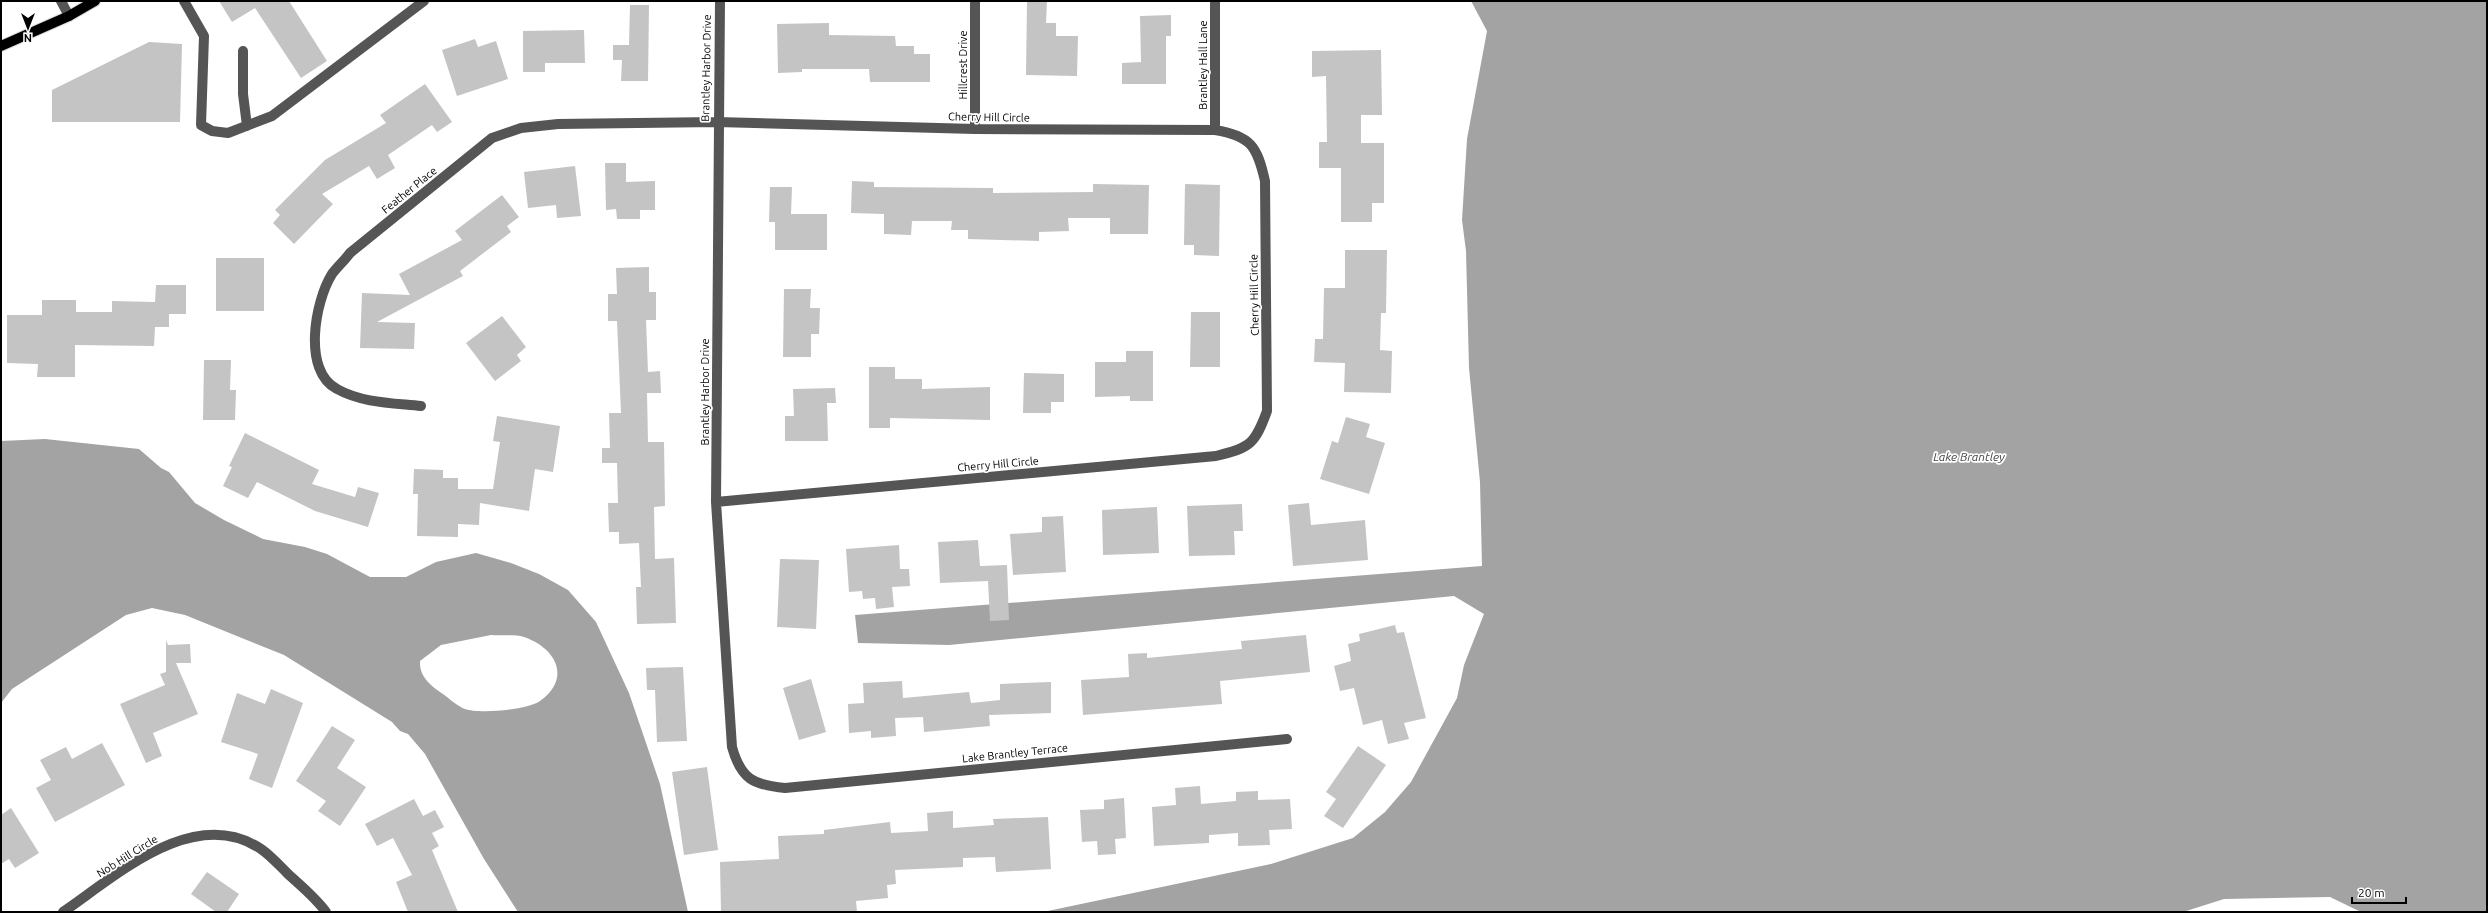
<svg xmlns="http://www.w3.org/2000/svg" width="2488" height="913" viewBox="0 0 2488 913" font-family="Ubuntu,sans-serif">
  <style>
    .water { fill: #a3a3a3; fill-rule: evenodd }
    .building { fill: #c4c4c4 }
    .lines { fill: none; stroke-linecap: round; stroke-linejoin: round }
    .major-casing { stroke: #dbdbdb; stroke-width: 12 }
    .minor { stroke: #555; stroke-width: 10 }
    .major { stroke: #000; stroke-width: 10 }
    .labels { text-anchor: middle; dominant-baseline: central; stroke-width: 3.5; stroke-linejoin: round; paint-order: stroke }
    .street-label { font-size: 11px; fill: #000; stroke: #fff }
    .water-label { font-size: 12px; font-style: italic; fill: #444; stroke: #fff }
  </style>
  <rect width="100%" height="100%" fill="#fff"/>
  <path class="water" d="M1471,1H2487V912H2361L2330,897L2224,899L2183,912H1043L1271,864L1353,838L1385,812L1411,782L1457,698L1464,665L1484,614L1454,596L949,645L858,643L855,615L1482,566L1480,482L1469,368L1466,251L1462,220L1467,139L1487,31Z
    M45,439L139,449L161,468L169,472L195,503L224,520L263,539L305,547L327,554L370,577H406L436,562L476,553L511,563L539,574L568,590L596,622L629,693L660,784L688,912H518L484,859L425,754L408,734L400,731L392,722L284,655L185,615L152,608L126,615L12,689L1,703V441ZM491,635C501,636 515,634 524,637C556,648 572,678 540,701C528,710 479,714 465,709C457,706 450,699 443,694C431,686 419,677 420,661L441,645Z"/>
  <path class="building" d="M219,1H289L327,61L301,78L255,8L232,22Z
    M1027,1H1047L1046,23H1056V36H1078L1077,76L1026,75Z
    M630,5H649L648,81H621L622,60H613V45H629Z
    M1171,15V36H1166V84H1122V63L1141,62L1140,16Z
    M829,23V35L895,36L896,46H914V54H930V82H870L869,69H802V72L778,73L777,24Z
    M584,30L585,63H545V72H523V31Z
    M475,39L478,47L496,41L508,79L457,96L442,50Z
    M149,42L182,44L180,122H52V90Z
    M1381,50L1382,115H1361V143H1384V203H1372V222H1341V168H1319V142H1327L1326,76L1312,77V51Z
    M425,84L452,122L437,132L432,125L388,155L395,168L377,179L369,166L322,194L333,204L294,244L273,223L280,215L275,210L325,160L386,123L380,115Z
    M605,163H626V182L655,181V210H640V219H617L616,209L606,210Z
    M575,166L581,216L557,218L556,205L528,208L524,172Z
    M852,181L874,182V187L993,188V193L1093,192V184L1149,185L1148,234H1110V218H1068L1069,231L1039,232V241L968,239V230H951L952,221H912L911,235L884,234V214L851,213Z
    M1185,184L1220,185L1219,256L1194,255V245H1184Z
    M770,187H792L791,214H827V250H775V222H769Z
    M502,195L519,217L507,226L511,232L460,271L463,276L377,322L415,323L414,349L360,348L362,293L410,295L399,274L462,240L455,231Z
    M1345,250H1387L1386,313H1381L1380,350L1392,351L1391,393L1344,392L1345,363L1314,362L1315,339H1323L1324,288H1345Z
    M216,258H264V311H216Z
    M649,267V292H656V320H646L648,372L660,371L661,393H647L648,442H664L665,506L654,507L655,559L674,558L676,623L637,624L636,587H641L639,543L619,544V532H609L608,503H618L617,463H602V448H610L609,413H621L617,321H608V294H617L616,268Z
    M156,285H186V314H169V327H155L154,346L75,345V377H37L38,364L7,363V315H42V300H76V312H112V301L155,302Z
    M784,289H811L810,308H820L819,334H811V357H783Z
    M1191,312H1220V367H1190Z
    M502,316L526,347L517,355L521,361L495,381L466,343Z
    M1126,351H1153V401H1130V396L1095,397V362H1126Z
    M204,360H231L230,390H236L235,420H203Z
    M869,367H895V379H922V389L990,387V420L890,418V428H869Z
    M1024,373L1064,374V402H1051V413H1023Z
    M835,388L836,403H827L828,441H785V416H794L793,389Z
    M497,416L560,426L553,472L535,469L529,511L480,503L479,525L458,524V537L417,536L418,494H413L414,469L443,470V478H458V489H493L500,442L493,441Z
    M1346,417L1370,424L1366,437L1385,443L1369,494L1320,479L1332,441L1338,443Z
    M245,433L319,470L312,484L355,497L358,487L379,493L368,527L315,511L257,482L248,498L223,486L232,467L229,466Z
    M1309,503L1311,525L1365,520L1368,560L1293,566L1288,505Z
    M1242,504L1243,531H1234L1235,555L1189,556L1187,506Z
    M1157,507L1159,553L1103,555L1102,510Z
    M1063,516L1066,572L1013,575L1010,534L1042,532V517Z
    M978,540L980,566L1007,565L1009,620L990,621L988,581L940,583L938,542Z
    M899,545L900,569H909L910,586L892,587L894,607L876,609L875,598L863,599L862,591L849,592L846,549Z
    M780,559L819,560L816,629L777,627Z
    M1395,625L1397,633L1404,632L1426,718L1404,723L1409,739L1388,744L1382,720L1363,725L1354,688L1340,691L1334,666L1351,661L1348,644L1360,641L1359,634Z
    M1306,635L1310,672L1220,681L1222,704L1083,715L1081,680L1129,677L1128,654L1147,653V658L1242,649L1241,641Z
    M166,640L168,645L190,644L191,663H176L198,714L153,733L162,756L146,763L120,704L165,685L160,674L166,672Z
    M683,667L687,741L657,742L655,690H647L646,668Z
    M811,679L826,732L799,740L783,688Z
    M902,681L903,698L969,692L971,703L1000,700V684L1051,682V713L989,715L990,726L924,732L923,717L895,718L896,736L871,738V731L849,733L848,704L864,703L863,683Z
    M271,689L303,703L272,788L249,779L258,754L221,742L237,693L265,704Z
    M332,726L355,740L337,768L366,787L340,826L318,811L326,801L296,781Z
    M102,743L125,785L55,822L36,788L51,780L40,760L66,747L72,759Z
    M1358,746L1386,765L1343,828L1324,816L1336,799L1326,792Z
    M707,767L718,850L684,855L672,772Z
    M1200,786L1201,804L1236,801V792L1258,791V800L1290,799L1292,829L1269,830L1270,845L1238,846V833L1209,835V843L1154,846L1152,807L1176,805L1175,788Z
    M1124,798L1126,838L1115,839L1116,854L1098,855L1097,841L1082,842L1080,810L1104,809V800Z
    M414,799L423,816L435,810L444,827L432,833L439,846L432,850L458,912H408L396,882L412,875L393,838L377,846L365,824Z
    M11,808L39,853L15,868L9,859L1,864V815Z
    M953,811V828L994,825L993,819L1048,817L1051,869L996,872L995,857L963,858V867L895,870L896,884L887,885L888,898L856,901L857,912H721L720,862L779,859L778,836L824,834V830L890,822L891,833L928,831L927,813Z
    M207,872L239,894L227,912H216L191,894Z"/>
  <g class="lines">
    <defs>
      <path id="major" d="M1,46L69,16L95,1"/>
    </defs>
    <use href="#major" class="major-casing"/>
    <path class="minor" d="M61,1L69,16
      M184,1L204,36L201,125L212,131L228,133L272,116L424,1
      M720,1L716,502L732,747C741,779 753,785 785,788L1287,739
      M243,51V94L247,126
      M975,129V1
      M1215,130V1
      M421,406C393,403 362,403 337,389C302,371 315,301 332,274C337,267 345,260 350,253L492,138L521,128L558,124L717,122L975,129L1215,130C1251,136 1257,146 1265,181L1267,411C1255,444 1250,448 1216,456L716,502
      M63,912C116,876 194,804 261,849C270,855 279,865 287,873C301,886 315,897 326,912"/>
    <use href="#major" class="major"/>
  </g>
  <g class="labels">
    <g class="street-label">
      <text transform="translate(963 65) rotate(-90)">Hillcrest Drive</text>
      <text transform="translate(1203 65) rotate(-90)">Brantley Hall Lane</text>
      <text transform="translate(706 68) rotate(-89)">Brantley Harbor Drive</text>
      <text transform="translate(989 117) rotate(1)">Cherry Hill Circle</text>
      <text transform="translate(409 190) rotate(-39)">Feather Place</text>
      <text transform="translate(1254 295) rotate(-91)">Cherry Hill Circle</text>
      <text transform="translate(705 392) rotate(-90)">Brantley Harbor Drive</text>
      <text transform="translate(998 464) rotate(-5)">Cherry Hill Circle</text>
      <text transform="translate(1015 753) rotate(-6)">Lake Brantley Terrace</text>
      <text transform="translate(127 856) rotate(-32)">Nob Hill Circle</text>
    </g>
    <g class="water-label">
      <text x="1969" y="456">Lake Brantley</text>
    </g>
  </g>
  <rect width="2488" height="913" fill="none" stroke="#000000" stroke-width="4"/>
  <g transform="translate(28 28) rotate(180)" stroke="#ffffff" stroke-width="3" paint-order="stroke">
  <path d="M0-3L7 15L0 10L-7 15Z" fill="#000000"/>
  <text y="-6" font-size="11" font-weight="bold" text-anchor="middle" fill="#000000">N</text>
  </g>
  <path d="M2352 897v6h54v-6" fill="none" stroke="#000000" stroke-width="2"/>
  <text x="2358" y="897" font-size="12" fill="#000000" stroke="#ffffff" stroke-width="3" paint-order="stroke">20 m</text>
</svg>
